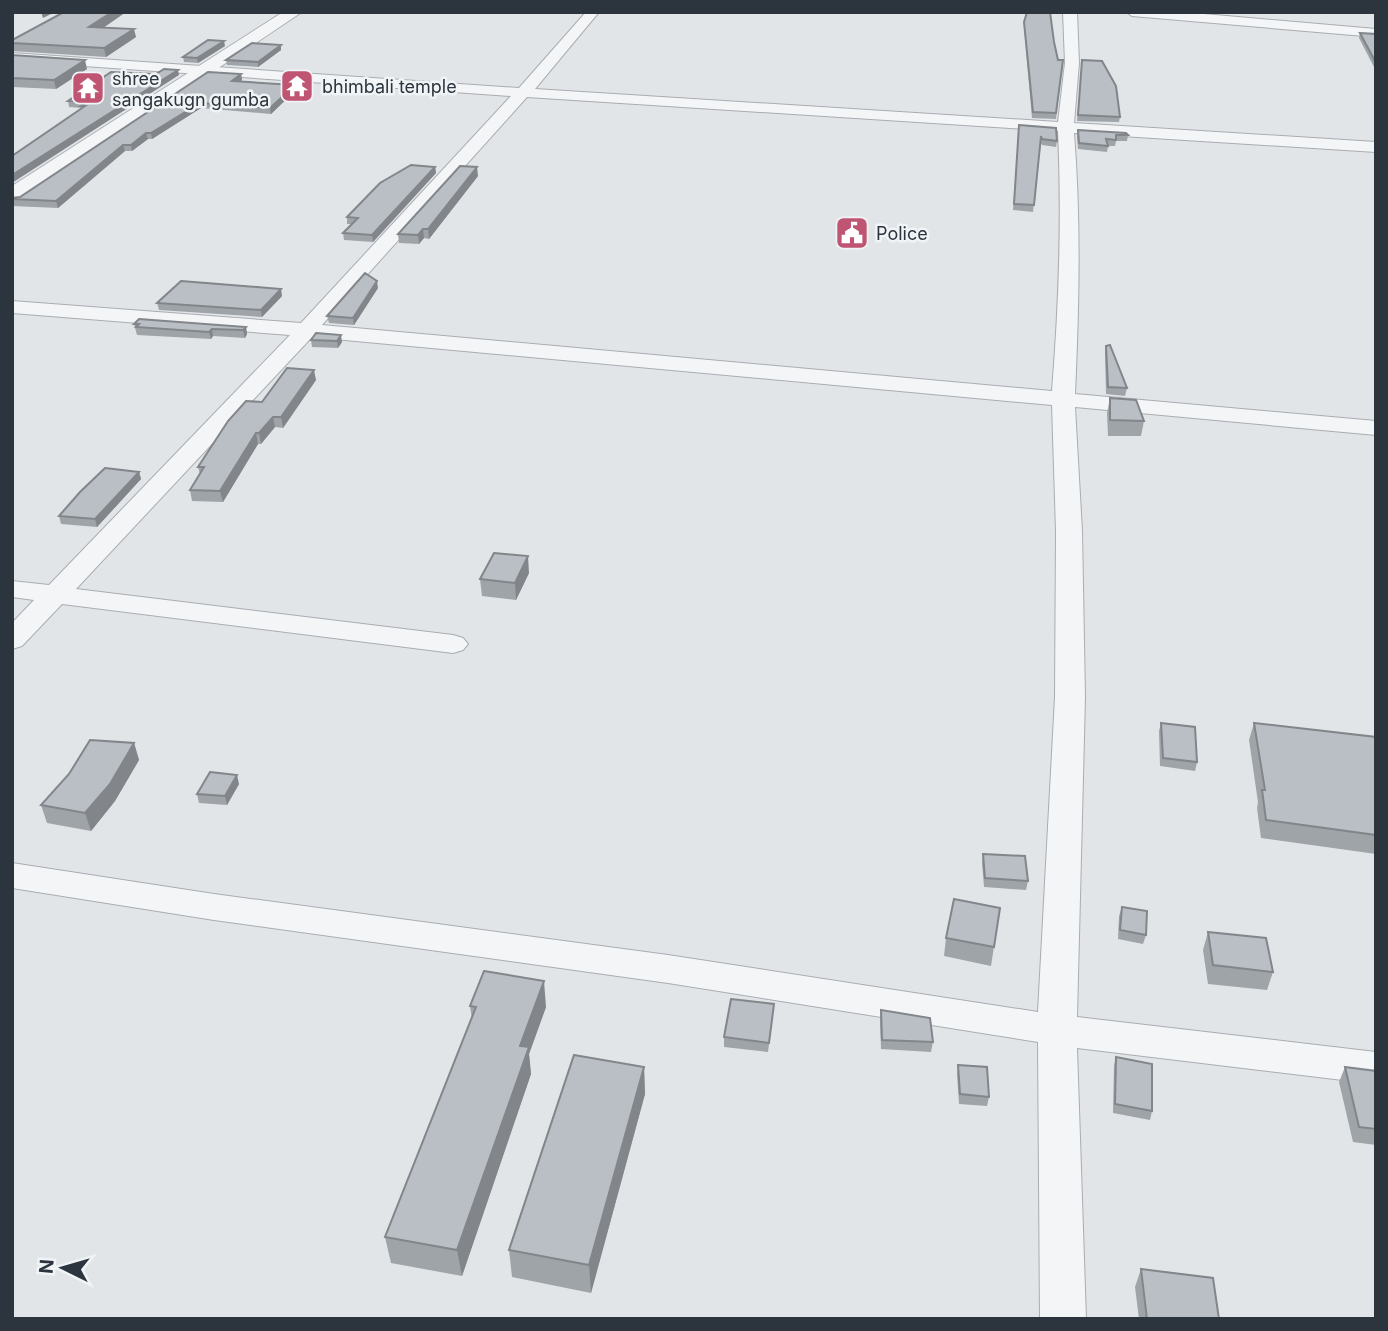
<svg xmlns="http://www.w3.org/2000/svg" width="1388" height="1331" viewBox="0 0 1388 1331" font-family="Inter,sans-serif">
  <style>
    .lines { fill: none; stroke-linecap: round; stroke-linejoin: round }
    .minor-casing { stroke: #a8adb2; stroke-width: 2 }
    .tertiary-casing { stroke: #a8adb2; stroke-width: 2 }
    .minor { fill: #f4f5f7; fill-rule: evenodd }
    .tertiary { fill: #f4f5f7; fill-rule: evenodd }
    .wall { fill: #9fa4a9 }
    .shaded-wall { fill: #82868a }
    .building { fill: #b9bfc5; stroke: #82868a; stroke-width: 2 }
    .labels { text-anchor: middle; dominant-baseline: central; stroke-width: 5; stroke-linejoin: round; paint-order: stroke }
    .far-poi-label { font-size: 18px; fill: #2c353e; stroke: #f1f4f6; text-anchor: start }
  </style>
  <rect width="100%" height="100%" fill="#e2e5e8"/>
  <g class="lines">
    <defs>
      <path id="minor" d="M586,12H599L535,89L1058,122L1065,63L1063,12H1077L1079,63L1074,123L1376,142V152L1074,133C1081,220 1079,306 1075,394L1376,421V435L1075,407L1082,531L1085,697L1077,1017L1376,1052V1084L1077,1048L1086,1319H1040L1038,1042L668,983L214,920L12,888V863L214,894L668,955L1038,1012L1055,697L1056,531L1052,405L312,337L76,589L453,635L463,638L468,644L463,650L453,653L62,604L22,646L12,649V623L34,600L12,597V581L49,585L290,335L12,313V301L301,323L511,96L12,61V53L519,88ZM527,97L1058,131C1062,219 1059,304 1052,391L322,325Z
        M1126,12H1181L1376,29V37L1132,16Z"/>
      <path id="tertiary" d="M283,12H302L20,201L12,203V186Z"/>
    </defs>
    <use href="#minor" class="minor-casing"/>
    <use href="#tertiary" class="tertiary-casing"/>
    <use href="#minor" class="minor"/>
    <use href="#tertiary" class="tertiary"/>
  </g>
  <path class="wall" d="M126,12L103,28L136,37L106,57L12,51V40Z
    M1024,22L1054,42L1058,60H1063L1056,119L1032,118L1024,28Z
    M1360,33L1376,34V71L1359,38Z
    M281,45V50L258,67L227,65L226,60Z
    M225,46L198,63L184,62L183,57Z
    M12,55L87,69L56,89L12,87Z
    M1082,60L1120,117L1119,122L1077,121Z
    M241,74L242,80L240,82L296,90L271,114L201,108L152,139H148L132,151H125L58,208L12,206V198L20,197Z
    M179,75L82,108L69,107L68,101Z
    M1019,125L1057,141L1056,147L1042,145L1041,143L1033,212L1013,210Z
    M1078,130L1128,135L1127,141H1116L1115,146H1108L1107,152L1078,149L1077,136Z
    M435,167L436,173L373,242L344,240L343,233L352,224H347V217Z
    M478,176L429,239L424,238L419,244L399,243L398,234Z
    M378,288L354,325L329,323L327,316Z
    M282,296L262,317L159,310L157,303Z
    M134,324L246,327L247,334L245,338L213,336L211,339L137,335Z
    M316,333L342,342L338,348L312,347L311,340Z
    M1106,346L1127,388L1125,396L1106,394L1105,353Z
    M316,380L283,428L275,427L261,444H258L223,502L192,501L190,490L200,474L198,467L262,402Z
    M1110,398L1144,421L1141,436H1108L1107,413Z
    M139,472L141,479L97,527L61,524L59,516Z
    M529,573L516,600L482,596L480,579Z
    M1161,723L1197,762L1195,771L1160,766L1159,731Z
    M1254,723L1376,737V854L1261,838L1257,808L1258,802L1249,740Z
    M134,743L139,760L115,801L91,831L47,823L41,805Z
    M239,784L227,805L199,803L197,794Z
    M983,854L1028,881L1026,890L984,887L982,863Z
    M1122,907L1146,935L1143,944L1118,939L1119,916Z
    M1000,908L991,966L944,956L946,938Z
    M1208,932L1273,972L1267,990L1208,984L1203,950Z
    M470,1006L546,1007L529,1054L531,1074L462,1276L391,1263L385,1237L472,1019Z
    M881,1010L933,1042L931,1052L881,1049L880,1020Z
    M773,1014L768,1052L724,1047V1037Z
    M1116,1057L1152,1111L1150,1120L1113,1113L1114,1066Z
    M958,1065L989,1097L987,1106L959,1104L957,1074Z
    M644,1067L645,1094L591,1293L512,1277L509,1250Z
    M1345,1067L1376,1071V1145L1353,1142L1339,1082Z
    M1141,1269L1219,1319H1139L1135,1287Z"/>
  <path class="shaded-wall" d="M41,12H55L43,18Z
    M112,12H126L91,36L89,27Z
    M134,29L136,37L106,57L104,48Z
    M224,41L225,46L198,63L197,58Z
    M281,45V50L258,67V62Z
    M85,60L87,69L56,89L54,80Z
    M178,70L179,75L12,183V175Z
    M241,74L242,80L233,87L232,81Z
    M295,85L296,90L271,114L270,108Z
    M200,103L201,108L152,139L151,133Z
    M146,133L148,139L132,151L131,145Z
    M123,145L125,151L58,208L56,201Z
    M435,167L436,173L373,242L372,235Z
    M477,167L478,176L429,239L428,229Z
    M423,229L424,238L419,244L418,235Z
    M377,281L378,288L354,325L353,318Z
    M281,289L282,296L262,317L261,310Z
    M246,327L247,334L245,338L243,330Z
    M212,329L213,336L211,339L209,332Z
    M341,335L342,342L338,348L337,341Z
    M314,370L316,380L283,428L281,417Z
    M273,417L275,427L261,444L259,433Z
    M256,433L258,444L223,502L220,491Z
    M139,472L141,479L97,527L95,519Z
    M528,556L529,573L516,600L515,583Z
    M134,743L139,760L115,801L91,831L85,813Z
    M237,775L239,784L227,805L225,796Z
    M544,981L546,1007L529,1054L531,1074L462,1276L457,1250L520,1046Z
    M644,1067L645,1094L591,1293L589,1265Z"/>
  <path class="building" d="M64,12H112L89,27L134,29L104,48L12,43V40Z
    M1027,12H1050L1054,42L1058,60H1063L1056,113L1033,112L1024,22Z
    M1360,33L1376,34V63Z
    M208,40L224,41L197,58L183,57Z
    M252,43L281,45L258,62L226,60Z
    M12,55L85,60L54,80L12,78Z
    M1082,60L1102,61L1116,86L1120,117L1078,115Z
    M164,69L178,70L12,175V156L85,106H81L87,102L68,101L111,72L156,74Z
    M208,72L241,74L232,81L295,85L270,108L200,103L151,133H146L131,145H123L56,201L12,199V198L20,197Z
    M1019,125L1056,128L1057,141L1042,139L1041,136L1034,205L1014,204Z
    M1078,130L1126,133L1128,135H1116V140L1106,139L1108,146L1079,143Z
    M411,165L435,167L372,235L343,233L358,218L347,217L380,183Z
    M460,166L477,167L428,229H423L418,235L398,234Z
    M365,273L377,281L353,318L327,316Z
    M181,281L281,289L261,310L157,303Z
    M139,319L246,327L243,330L212,329L209,332L136,327L139,324H134Z
    M316,333L341,335L337,341L311,340Z
    M1110,345L1127,388L1108,387L1106,346Z
    M287,368L314,370L281,417H273L259,433H256L220,491L190,490L204,467H198L228,421L246,401L262,402Z
    M1110,398L1136,400L1144,421L1110,420Z
    M105,468L139,472L95,519L59,516L80,492Z
    M494,553L528,556L515,583L480,579Z
    M1161,723L1195,727L1197,762L1163,758Z
    M1254,723L1376,737V835L1266,820L1262,790H1265Z
    M90,740L134,743L110,784L85,813L41,805L69,774Z
    M210,772L237,775L225,796L197,794Z
    M983,854L1025,856L1028,881L985,878Z
    M954,899L1000,908L994,947L946,938Z
    M1122,907L1147,911L1146,935L1120,930Z
    M1208,932L1266,938L1273,972L1213,965Z
    M484,971L544,981L520,1046L529,1047L457,1250L385,1237L476,1007L470,1006Z
    M731,999L774,1004L769,1043L724,1037Z
    M881,1010L930,1018L933,1042L882,1040Z
    M574,1055L644,1067L589,1265L509,1250Z
    M1116,1057L1152,1064V1111L1115,1104Z
    M958,1065L987,1067L989,1097L960,1094Z
    M1345,1067L1376,1071V1129L1359,1127Z
    M1141,1269L1213,1278L1219,1319H1147Z"/>
  <defs>
    <symbol id="temple-square" viewBox="-11 -11 22 22"><rect x="-9" y="-9" width="18" height="18" rx="4" fill="#bf5572" stroke="#f1f4f6"/><path d="M0-6L5-2H3V0L6.5 2.5H4V6H1.5V3h-3V6H-4V2.5H-6.5L-3 0V-2H-5Z" fill="#fff"/></symbol>
    <symbol id="civic-square" viewBox="-11 -11 22 22"><rect x="-9" y="-9" width="18" height="18" rx="4" fill="#bf5572" stroke="#f1f4f6"/><path d="M-.6-6.5H3V-4.5H.6V-3L4-1V1h2V6H-6V1h2V-1L-.6-3ZM-1.2 2.5V6h2.4V2.5Z" fill="#fff"/></symbol>
  </defs>
  <g fill-rule="evenodd">
    <use href="#temple-square" x="278" y="67" width="38" height="38"/>
    <use href="#temple-square" x="69" y="69" width="38" height="38"/>
    <use href="#civic-square" x="833" y="214" width="38" height="38"/>
  </g>
  <g class="labels">
    <g class="far-poi-label">
      <text x="112" y="78">shree<tspan x="112" dy="21">sangakugn gumba</tspan></text>
      <text x="322" y="86">bhimbali temple</text>
      <text x="876" y="233">Police</text>
    </g>
  </g>
  <rect width="1388" height="1331" fill="none" stroke="#2c353e" stroke-width="28"/>
  <g transform="translate(63 1268) rotate(275)" stroke="#f1f4f6" stroke-width="5" paint-order="stroke">
  <path d="M0-5L12 26L0 18L-12 26Z" fill="#2c353e"/>
  <text y="-10" font-size="19" font-weight="bold" text-anchor="middle" fill="#2c353e">N</text>
  </g>
</svg>
